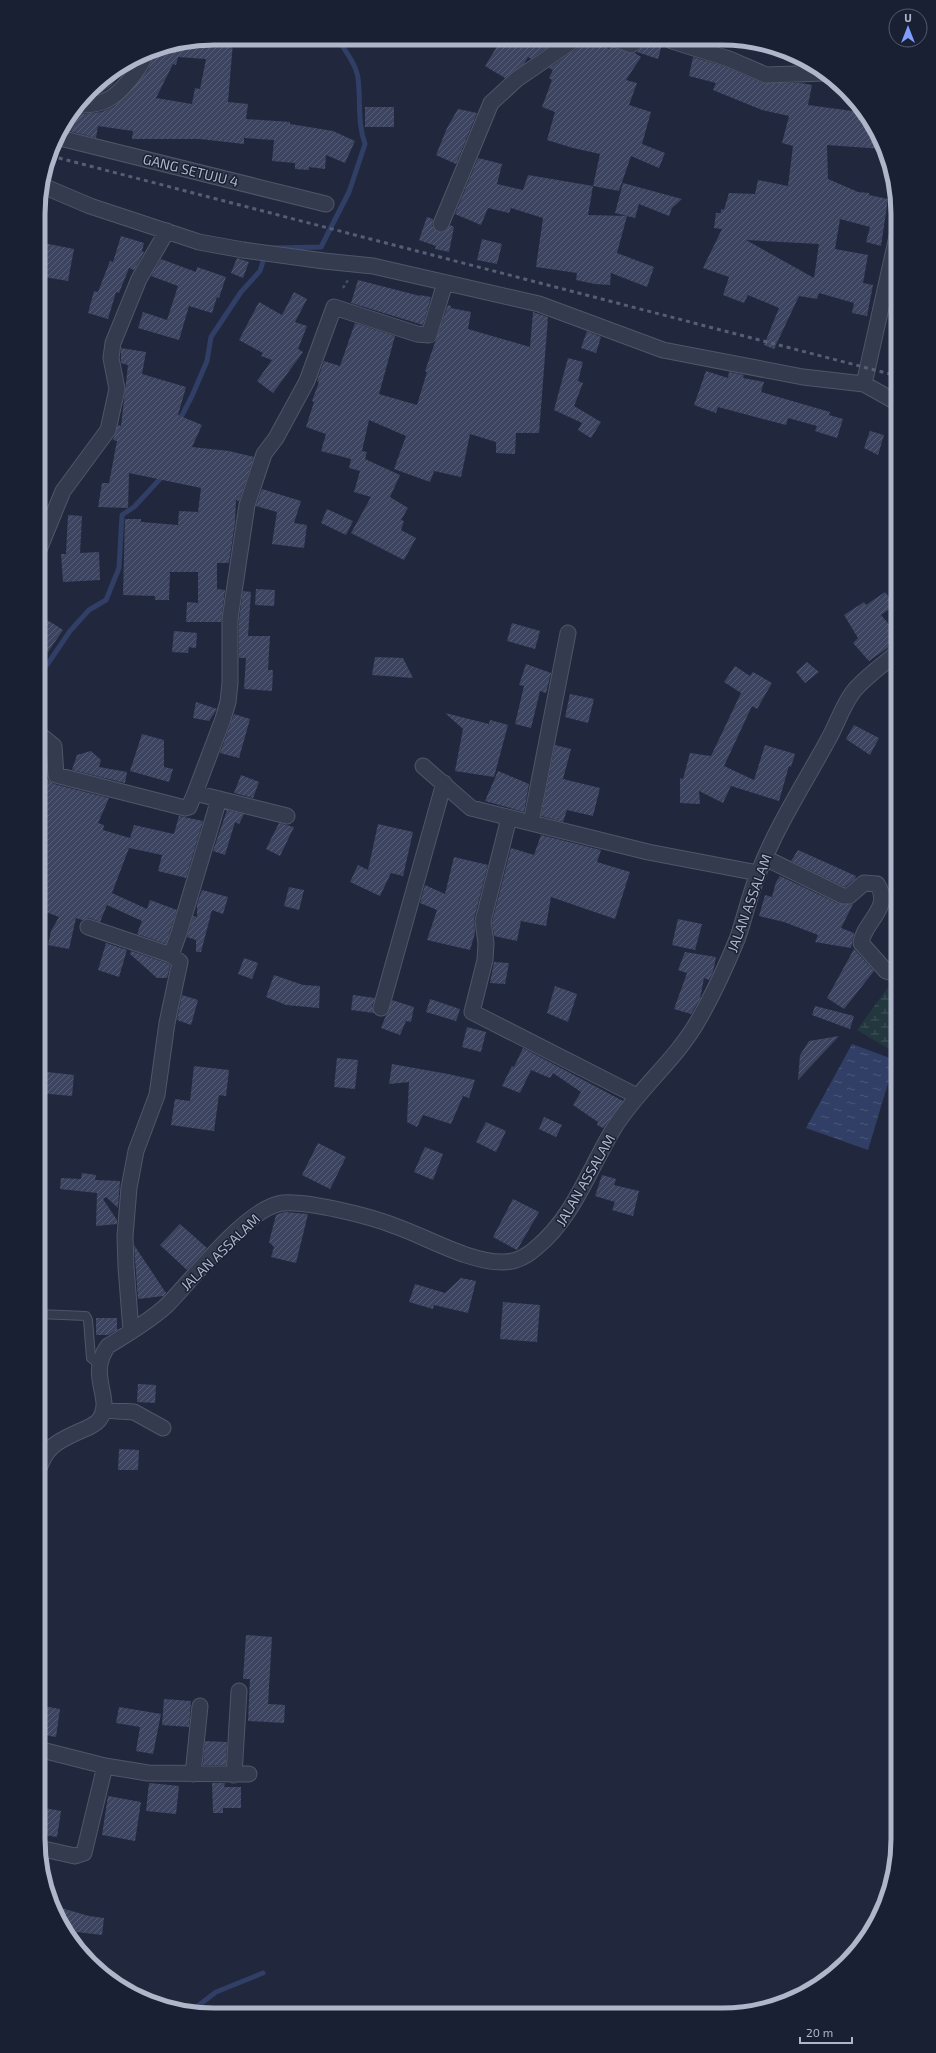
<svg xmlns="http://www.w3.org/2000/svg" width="936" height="2053" viewBox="0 0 936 2053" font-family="'Exo 2',sans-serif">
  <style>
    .wetland { fill: url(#wetland-marsh) }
    .water { fill: url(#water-ripples) }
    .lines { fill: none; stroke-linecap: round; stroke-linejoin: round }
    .stream { stroke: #313e65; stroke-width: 5 }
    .building { fill: url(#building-hatch); fill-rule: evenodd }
    .lane-casing { stroke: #505669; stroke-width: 10 }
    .street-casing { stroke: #505669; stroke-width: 17 }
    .path { stroke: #3e5359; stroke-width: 2.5; stroke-dasharray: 3 3; stroke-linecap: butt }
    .lane { stroke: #353b4e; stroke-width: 8 }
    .street { stroke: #353b4e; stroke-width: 15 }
    .rail { stroke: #565e76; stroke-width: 3; stroke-dasharray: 4 4; stroke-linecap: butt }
    .labels { text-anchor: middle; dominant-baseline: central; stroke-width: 3; stroke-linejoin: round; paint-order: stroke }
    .street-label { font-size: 14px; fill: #b0b6ca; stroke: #1a2033 }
    .rim { fill: none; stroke: #b0b6ca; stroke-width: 5 }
  </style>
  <defs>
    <pattern id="wetland-marsh" width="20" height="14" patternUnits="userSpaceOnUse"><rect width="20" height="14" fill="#23373f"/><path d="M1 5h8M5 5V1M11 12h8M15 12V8" fill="none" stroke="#405259"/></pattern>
    <pattern id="water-ripples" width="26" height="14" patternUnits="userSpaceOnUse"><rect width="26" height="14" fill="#313e65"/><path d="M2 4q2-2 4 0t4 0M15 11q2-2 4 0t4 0" fill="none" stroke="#4c587a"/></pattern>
    <pattern id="building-hatch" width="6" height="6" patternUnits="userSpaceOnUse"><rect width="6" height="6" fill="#3c445f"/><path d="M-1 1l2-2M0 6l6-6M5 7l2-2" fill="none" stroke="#565d75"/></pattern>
  </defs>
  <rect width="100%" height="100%" fill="#21283e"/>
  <path class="wetland" d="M894,979H898V1053L894,1052L857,1030Z"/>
  <path class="water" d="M852,1044L895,1060L868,1150L806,1128Z"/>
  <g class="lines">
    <path class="stream" d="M270,248L321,247L349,192L365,144C357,122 361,100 358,78C356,64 345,51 338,39
      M179,421L192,396L207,361L211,337L241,292L260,271L265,255
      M38,674L47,665L70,631L89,610L106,600L119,568L122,515L134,507L160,479L161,475
      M190,2012L216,1992L263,1973"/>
  </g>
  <path class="building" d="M211,39L233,42L228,102L248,104L246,119L290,122V124L333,131L355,141L345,163L326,155L325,169L309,167V170L295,169V163L272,161L274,140L244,138V144L200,139H132L133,131L98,126L96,138L62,129L75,112L83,114L102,112L115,106L123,99L148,70L154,55L155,50ZM178,57L206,59L200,89L195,88L192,104L156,98L173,64L176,65Z
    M501,40H558L531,59L528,57L524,64L505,78L485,66Z
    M583,40H593L604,48L605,46L609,49L611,46L628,53H635L641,57L626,80L637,83L629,105L651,112L642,144L665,153L659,168L631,156L619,191L593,186L600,154L573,148L547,140L555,112L542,107L552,80L549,78L553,70L549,68L579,47Z
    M646,41H663L658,59L637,52L645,45Z
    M693,57L726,67L763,83H801L812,85L808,105L852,111L854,100L868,116L883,149L827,145L828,179L858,192L869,193V195L888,199L881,246L866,242L870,227L840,219L835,249L868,255L863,283L873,285L867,316L852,313L854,303L819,293L817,299L799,296L774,349L764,345L779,308L748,295L744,303L723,295L729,277L703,268L722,229L714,228L716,213H721V209L724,210L729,193L755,194L758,180L788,186L793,146L782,143L789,116L762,110L713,90L716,83L689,76ZM746,240L819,244L814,278Z
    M132,60L111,86L101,93L87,96L98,82Z
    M365,107H394V127H365Z
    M458,109L477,113L456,164L436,155L447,128Z
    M478,158L502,164L497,184L523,190L528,175L593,186L588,215L627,216L617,253L654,267L647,287L611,273L610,285L595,284L576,280L577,273L536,267L543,218L511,208L509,213L488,208L481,225L455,214Z
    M623,183L682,199L672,208L669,216L639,204L635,218L615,213Z
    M427,217L433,219L432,226L438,232L446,231L450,225L454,227L449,252L435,249L436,246L419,240Z
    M121,236L144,243L142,251L144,252L134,270L129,268L119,293L116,292L108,319L88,313L94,291L98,292L110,261L113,262Z
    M482,239L502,244L497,264L477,260Z
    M38,242L74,249L68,281L38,276Z
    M237,258L249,262L243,278L231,273Z
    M161,259L196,272L197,267L226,277L219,298L217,297L212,313L189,306L179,340L138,328L143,312L167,320L178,286L151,276Z
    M358,280L420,296V295L431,297L423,325L351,303Z
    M294,292L307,299L295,322L307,326L298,349L303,352L273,393L257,381L272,360L261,356L263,353L239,340L259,302L282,315Z
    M448,305L451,306V308L471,312L468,329L530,347L533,312L548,317L539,433H516L515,454L496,453V442L470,434L461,477L434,471L430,482L394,469L406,436L369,420L362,451L367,452L365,459L400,475L390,497L408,508L401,520L404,521L401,530L416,538L404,560L351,533L371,497L354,492L360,471L349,468L351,459L321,451L326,434L306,427L314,402L312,401L319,382L317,381L324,361L340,366L355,323L395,336L379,394L417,405L427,372L425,371Z
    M587,331L601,337L596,353L581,348Z
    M121,348L146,352L142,374L186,387L178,415L202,425L192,447L229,451L254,457L239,501L236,500L235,523L229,563H217V589L225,590L221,622H186L187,602L198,603V572H170L169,600H155V596L123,595L125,519H141V522L178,525L179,511L198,512L201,488L129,473L128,508L98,507L102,483H109L117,441L113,440L118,425L121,426L128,365L121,363Z
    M568,358L583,362L578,381L583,383L574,406L601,422L591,438L578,430L582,423L554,410Z
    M706,371L728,378L729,372L744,375L743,378L764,382L761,392L830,412L829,415L843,419L837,438L815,431L817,426L788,418L786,425L718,407L716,413L694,405Z
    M870,431L884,435L878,455L864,448Z
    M262,489L301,501L294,523L307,525L304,548L272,544L277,512L256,506Z
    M327,509L353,521L346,535L321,523Z
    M68,515L82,516L80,553L99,552L100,580L63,582L61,554H66Z
    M256,589L275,590L274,606L255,605Z
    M243,591L251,592L248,636H270L268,670H273L272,691L244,689L246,658H239V620Z
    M885,592L895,605L881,615L898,635L888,645L889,647L869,661L853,643L858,638L844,615L864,602L866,605Z
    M38,614L63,630L48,652L38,646Z
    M512,623L540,631L535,649L507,641Z
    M174,631L197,633L196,648L189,647L188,653L172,652Z
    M375,657L403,658L413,678L372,675Z
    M807,662L819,672L805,683L796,672Z
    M526,664L551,673L546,693L540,691L531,728L515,724L524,686L519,685Z
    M735,666L750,676L753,672L772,683L757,709L752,706L724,766L754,780L765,745L795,754L791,767L789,766L779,801L731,786L723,803L699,791L700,804L680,803V778L683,779L690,753L711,756L741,693L724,682Z
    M570,694L594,699L588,723L565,717Z
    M196,702L217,709L209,721L193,718Z
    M445,713L489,724L490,720L508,725L494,777L455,771L463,729Z
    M234,714L250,719L239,758L220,753Z
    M854,725L879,738L870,755L846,739Z
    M142,734L164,740V767L173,769L169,782L130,771Z
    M555,745L571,749L563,779L600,788L593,816L567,810L563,822L541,816Z
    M91,751L101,760L99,767L127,772L125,783L72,770L77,755Z
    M498,771L529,784L524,812L485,801Z
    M241,775L259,782L253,798L234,793Z
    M38,778L49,780L54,784L109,798L98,823L104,825L103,830L130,838L134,825L174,834L179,816L203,821L186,878L158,871L162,855L129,848L112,893L147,909L150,900L177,910L166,944L137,934L142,921L107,905L100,922L90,918L82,920L76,918L69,949L48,945L51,931L59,917L38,909V893L47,869L38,866Z
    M227,810L244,814L239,824L235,822L225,855L213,851Z
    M279,823L294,827L280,856L266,849Z
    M378,824L413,832L403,876L391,873L380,896L350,882L358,865L368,870Z
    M541,835L601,850L597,862L630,872L615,919L551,897L546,926L521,921L517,941L494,936L492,922L511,848L534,855Z
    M798,850L856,876L855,879L845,887L791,861Z
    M454,857L488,865L474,919L475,933L470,950L427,940L437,910L420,903L425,885L445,894Z
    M780,876L839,904H853L841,928L854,933L851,948L815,942L818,935L784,922L759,916L765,895L772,897L776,882Z
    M289,887L304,890L299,910L284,906Z
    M202,890L228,897L223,914L212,910L201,952H196V940L187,937L193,916L197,917V904Z
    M678,919L702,924L695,950L672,945Z
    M106,943L127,950L119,977L98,970Z
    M854,949L874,971L844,1009L827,998Z
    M131,951L167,963L170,966L167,978H157L130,954Z
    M685,952L716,957L713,972L709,980L704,978L700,999L691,1014L674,1009L687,973L678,970Z
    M244,958L258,963L252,979L238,974Z
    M494,962L509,963L505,984L490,983Z
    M274,975L303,985L320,986L319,1008L286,1005L266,997Z
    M555,986L577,994L568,1022L547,1013Z
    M182,995L198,1000L191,1025L177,1020Z
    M353,995L375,998L372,1006L374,1013L351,1010Z
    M430,999L460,1009L456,1021L426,1012Z
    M392,1000L414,1007L411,1022L406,1021L400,1035L381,1028Z
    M815,1006L854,1016L850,1029L812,1015Z
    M467,1027L486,1032L481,1052L462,1047Z
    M839,1036L798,1080L800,1055L809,1041Z
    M523,1048L623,1101L603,1128L597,1125L598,1122L573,1105L581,1092L553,1073L550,1078L531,1070L520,1093L502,1086L512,1066L514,1067Z
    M337,1058L358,1060L355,1089L334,1087Z
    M392,1064L448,1074L475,1080L469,1098L463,1096L451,1124L423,1115L417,1127L407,1122L409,1082L389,1084Z
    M194,1066L229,1070L226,1096L219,1095L214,1131L171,1125L175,1099L190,1101Z
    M38,1071L74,1075L72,1096L38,1093Z
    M544,1117L562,1125L556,1137L539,1129Z
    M486,1122L506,1131L496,1152L476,1142Z
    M318,1143L346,1157L330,1189L302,1175Z
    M425,1147L443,1154L433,1180L414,1172Z
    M82,1173L96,1175L95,1180L120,1181L118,1208L106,1197L103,1199L117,1220V1224L96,1226L97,1193L60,1189L61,1178L81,1179Z
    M602,1175L616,1179L614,1185L639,1191L633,1216L612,1210L615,1202L595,1196Z
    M513,1199L539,1212L517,1250L493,1237Z
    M284,1212L308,1214L296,1263L271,1257L274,1247L269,1242L276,1215Z
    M180,1224L207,1248L187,1270L160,1245Z
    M134,1245L166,1293L163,1296L138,1299Z
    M461,1278L476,1281L468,1313L434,1305L433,1309L409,1302L415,1284L445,1293Z
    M503,1302L540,1305L537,1342L500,1339Z
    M96,1318H117V1330L108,1335H96Z
    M138,1384L156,1385L155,1403L137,1402Z
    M119,1449L139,1450L138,1470H118Z
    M246,1635L272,1637L268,1704L285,1705L284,1723L248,1721L250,1679H243Z
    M164,1699L191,1701L189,1727L162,1725Z
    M38,1705L60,1709L56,1737L38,1734Z
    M119,1707L161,1714L153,1754L136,1751L140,1727L116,1723Z
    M205,1741L227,1742L226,1765H203Z
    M149,1783L179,1786L176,1814L146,1811Z
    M212,1783H225L224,1787H241V1808H223V1813H213Z
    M108,1796L141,1802L135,1841L102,1835Z
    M38,1807L61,1811L57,1837L38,1834Z
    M54,1906L89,1916L104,1918L102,1935L77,1932L75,1936L66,1933Z"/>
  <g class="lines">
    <defs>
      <path id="lane" d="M38,1314L86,1316L88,1320L91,1358L98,1364"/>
      <path id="street" d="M618,40L631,45L637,41
        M672,41L729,59L766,75L825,73
        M80,105C88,105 98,104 105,101C120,95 142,67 146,52
        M56,137L326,204
        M43,186L90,206L199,242L243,250L324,261L373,266L539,304L663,350L803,377L864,384L898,403
        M441,224L491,103L517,79L574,40
        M864,384L898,232
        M38,552L63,491L108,430L117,389L111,358L113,343L139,279L167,231
        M38,733L54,746L56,775L185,808L189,807L195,793
        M423,766L471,808L648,852L758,873
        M219,799L287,816
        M509,818L483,921L486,943L485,960L472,1012L637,1096
        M531,823L568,633
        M765,858L843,896H849L864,883L877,884C893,908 864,921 861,943L886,971L898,974
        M88,927L171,955L180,962L167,1023L157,1095L136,1151L129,1188L125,1236L126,1267L131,1331
        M171,955L179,933L219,799L195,793L223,719L228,702L230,683V619L247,505L264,454L276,438L307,381L334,307L417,334L429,335L445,283
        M381,1008L444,783
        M103,1410L134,1412L163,1428
        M38,1471C46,1447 56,1442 78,1432C85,1429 94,1426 99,1420C115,1400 86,1376 108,1346C127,1334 150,1321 167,1305C193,1279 247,1207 283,1203C309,1201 370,1216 395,1226C427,1237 470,1263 504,1262C516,1262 527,1256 536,1248C574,1217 589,1169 614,1128C639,1088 677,1059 699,1019C714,993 727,964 738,937C745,916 750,894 758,874C776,827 804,784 828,740C837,724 842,707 853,692C865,677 883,665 898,652
        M38,1749L105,1766L148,1773L249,1774
        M193,1774L200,1706
        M234,1775L239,1691
        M39,1848L75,1856L84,1853L105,1766"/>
    </defs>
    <use href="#lane" class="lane-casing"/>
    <use href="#street" class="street-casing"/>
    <path class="path" d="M343,288L348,280"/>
    <use href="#lane" class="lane"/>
    <use href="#street" class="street"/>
    <path class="rail" d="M51,156L898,376"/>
  </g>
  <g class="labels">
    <g class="street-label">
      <text transform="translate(191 170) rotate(14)">GANG SETUJU 4</text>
      <text transform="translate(749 903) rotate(-70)">JALAN ASSALAM</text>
      <text transform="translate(585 1180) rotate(-60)">JALAN ASSALAM</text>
      <text transform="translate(220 1252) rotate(-44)">JALAN ASSALAM</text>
    </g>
  </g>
  <path d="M0 0H936V2053H0ZM214 45H722A169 169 0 0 1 891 214V1839A169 169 0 0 1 722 2008H214A169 169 0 0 1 45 1839V214A169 169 0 0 1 214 45Z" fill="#1a2033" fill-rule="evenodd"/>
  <path class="rim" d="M214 45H722A169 169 0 0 1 891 214V1839A169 169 0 0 1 722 2008H214A169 169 0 0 1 45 1839V214A169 169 0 0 1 214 45Z"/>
  <g transform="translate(908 28)"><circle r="19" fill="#1a2033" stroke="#565c6f"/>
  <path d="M0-3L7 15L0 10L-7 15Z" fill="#809cff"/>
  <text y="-6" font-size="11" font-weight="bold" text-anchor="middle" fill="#b0b6ca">U</text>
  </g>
  <path d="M800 2037v6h52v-6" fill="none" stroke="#b0b6ca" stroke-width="2"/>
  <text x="806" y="2037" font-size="12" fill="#b0b6ca" stroke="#1a2033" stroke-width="3" paint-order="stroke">20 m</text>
</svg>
